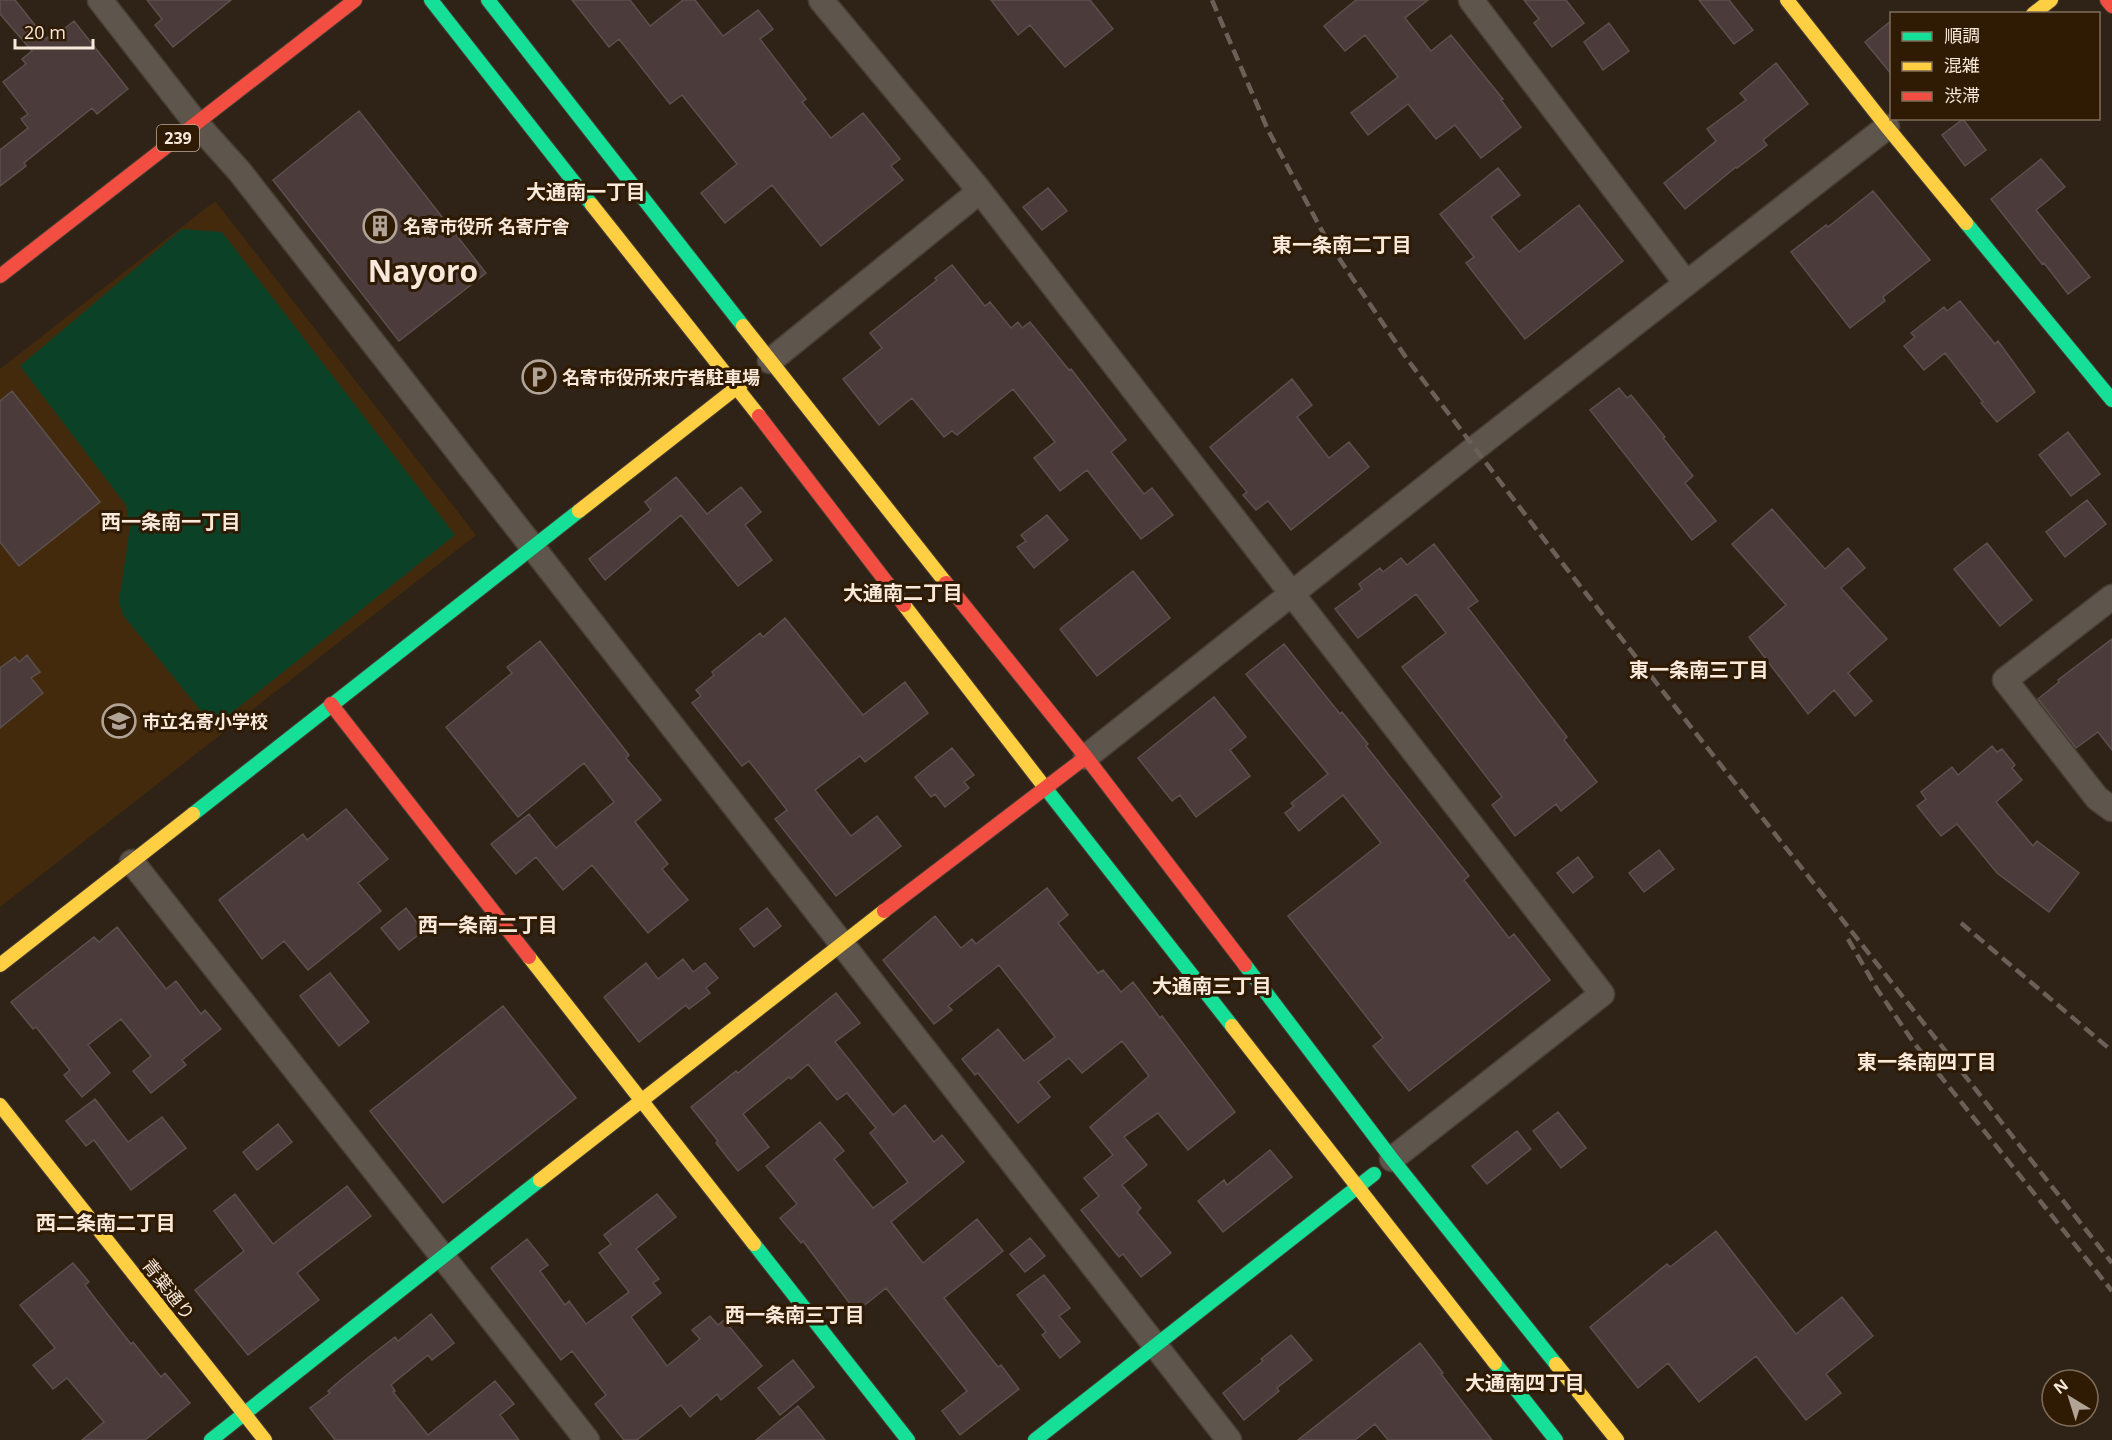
<svg xmlns="http://www.w3.org/2000/svg" width="2112" height="1440" viewBox="0 0 2112 1440" font-family="'Open Sans','Noto Sans JP',sans-serif">
  <style>
    .built { fill: #432a0d }
    .green { fill: #0b4227 }
    .building { fill: #4c3b3b; stroke: #5b504d; stroke-width: 1.5 }
    .lines { fill: none; stroke-linecap: round; stroke-linejoin: round }
    .street-casing { stroke: #483e34; stroke-width: 27 }
    .fast-casing { stroke: #483e34; stroke-width: 16 }
    .slow-casing { stroke: #483e34; stroke-width: 16 }
    .jam-casing { stroke: #483e34; stroke-width: 16 }
    .street { stroke: #5e554c; stroke-width: 24 }
    .fast { stroke: #16e098; stroke-width: 14 }
    .slow { stroke: #ffcf43; stroke-width: 14 }
    .jam { stroke: #f24e42; stroke-width: 14 }
    .rail { stroke: #6a6057; stroke-width: 4.5; stroke-dasharray: 12 6; stroke-linecap: butt }
    .labels { text-anchor: middle; dominant-baseline: central; stroke-width: 6; stroke-linejoin: round; paint-order: stroke }
    .shield { fill: #2f1a03; stroke: #bcab9a; stroke-width: 1.5 }
    .shield-label { font-size: 16px; font-weight: bold; fill: #f8e9db }
    .poi-label { font-size: 18px; font-weight: bold; fill: #f8e9db; stroke: #2f1a03; text-anchor: start }
    .street-label { font-size: 18px; fill: #f8e9db; stroke: #2f1a03 }
    .neighbourhood-label { font-size: 20px; font-weight: bold; fill: #f8e9db; stroke: #2f1a03 }
    .town-label { font-size: 30px; font-weight: bold; fill: #f8e9db; stroke: #2f1a03 }
  </style>
  <rect width="100%" height="100%" fill="#2e2316"/>
  <path class="built" d="M215,201L476,535L0,907V369Z"/>
  <path class="green" d="M182,229L222,232L455,535L214,727L123,615L119,601L130,527L126,505L20,366Z"/>
  <path class="building" d="M0,0H15L46,39L48,37L50,40L74,21L128,89L97,114L92,108L24,163L26,166L0,186V150L28,128L21,119L28,114L3,82L26,64L22,59L32,51L0,14Z
    M147,0H231L173,47L155,25L162,19Z
    M572,0H630L650,26L683,0H695L723,36L758,10L773,29L760,39L806,99L802,102L831,138L863,113L900,159L891,166L903,180L821,246L772,185L725,223L701,193L737,164L682,95L670,104L619,39L609,47Z
    M991,0H1090L1113,29L1065,67L1030,25L1018,35Z
    M1356,0H1428L1405,18L1431,51L1451,35L1503,99L1501,100L1521,127L1481,158L1455,125L1436,139L1408,104L1368,135L1351,113L1398,77L1365,35L1345,51L1324,26Z
    M1524,0H1566L1584,23L1552,47L1534,23L1539,19Z
    M1699,0H1729L1753,30L1734,44Z
    M1892,20V75L1865,42Z
    M1609,23L1629,51L1603,70L1584,42Z
    M1776,63L1808,104L1763,140L1767,145L1737,168L1736,167L1685,209L1664,183L1716,141L1707,129L1746,100L1740,93Z
    M359,111L486,273L399,341L273,180Z
    M1963,119L1986,150L1965,166L1942,135Z
    M2041,159L2065,187L2036,210L2090,277L2068,294L2044,263L2042,264L1991,199Z
    M1498,168L1520,195L1491,217L1519,252L1579,205L1623,261L1525,339L1466,263L1474,257L1440,214Z
    M1048,188L1067,211L1042,230L1023,207Z
    M1873,191L1930,260L1883,297L1885,301L1850,328L1791,252L1826,225L1828,227Z
    M952,265L985,306L990,302L1011,328L1018,322L1022,328L1030,322L1069,370L1071,369L1126,440L1111,452L1144,494L1152,488L1173,515L1141,539L1087,470L1060,491L1034,458L1055,442L1013,389L957,435L952,431L944,437L912,398L879,425L843,379L882,348L870,333L937,280L935,278Z
    M1960,301L1995,344L1998,341L2035,392L1997,422L1981,403L1983,402L1945,353L1924,370L1904,346L1915,337L1911,333L1944,307L1947,311Z
    M1292,379L1312,405L1297,417L1329,458L1349,442L1369,467L1291,530L1268,501L1256,510L1243,495L1247,492L1210,447Z
    M1619,388L1627,398L1631,395L1665,437L1663,438L1693,476L1685,483L1716,521L1692,540L1590,410Z
    M12,391L100,502L19,566L0,542V401Z
    M2068,432L2100,474L2071,496L2039,455Z
    M676,477L707,514L741,487L761,512L745,525L772,560L738,586L681,515L605,580L589,559L651,510L645,502Z
    M2087,500L2106,524L2065,557L2046,532Z
    M1772,509L1825,569L1848,548L1865,568L1841,588L1887,639L1848,673L1872,701L1855,716L1834,690L1808,714L1749,637L1786,605L1732,544Z
    M1047,515L1068,540L1034,568L1017,547L1026,541L1021,535Z
    M1987,543L2032,600L2000,626L1954,569Z
    M1434,544L1478,601L1468,608L1567,737L1564,740L1597,782L1561,811L1556,804L1515,836L1492,805L1502,797L1402,667L1446,633L1416,594L1358,638L1335,609L1362,589L1359,584L1380,568L1383,572L1401,558L1407,565Z
    M1133,571L1170,618L1097,676L1060,629Z
    M785,618L863,715L905,682L928,713L865,762L860,756L815,790L851,836L877,816L901,846L836,896L775,819L787,810L749,761L742,766L692,703L701,696L696,690L714,675L712,672L760,633L763,637Z
    M2112,639V750L2098,732L2076,748L2038,699L2059,682L2058,680Z
    M540,641L629,755L626,758L661,800L635,822L668,864L662,869L688,900L648,933L592,865L563,890L536,857L516,874L491,844L529,814L556,848L614,802L584,763L518,817L446,727L512,673L507,667Z
    M1284,644L1340,714L1342,712L1368,744L1366,746L1469,876L1464,880L1509,938L1514,934L1550,980L1409,1091L1373,1046L1383,1038L1288,916L1381,843L1343,795L1299,831L1285,813L1294,806L1291,803L1328,774L1246,674Z
    M27,655L40,672L31,678L43,693L0,728V668L15,657L19,662Z
    M1214,697L1246,737L1230,750L1250,776L1196,817L1180,795L1172,801L1138,758Z
    M1992,746L1997,752L2002,749L2015,765L2012,768L2022,780L1996,802L2033,846L2037,841L2079,873L2049,912L1997,873L1957,824L1941,836L1917,806L1926,799L1921,792L1952,767L1958,775Z
    M952,748L974,775L964,782L969,788L945,807L935,794L931,797L915,777Z
    M346,809L388,859L358,883L381,911L308,970L284,941L262,959L219,900L303,834L307,840Z
    M1659,850L1674,869L1644,892L1629,873Z
    M1578,857L1593,877L1573,893L1557,873Z
    M1047,888L1068,915L1058,923L1098,973L1103,970L1121,992L1133,982L1160,1018L1162,1016L1235,1112L1188,1150L1158,1113L1124,1137L1147,1165L1122,1185L1141,1208L1137,1212L1171,1253L1141,1277L1123,1254L1119,1257L1081,1210L1099,1196L1084,1178L1113,1155L1090,1127L1149,1076L1122,1041L1082,1073L1069,1058L1038,1082L1050,1097L1018,1123L978,1073L975,1075L962,1059L998,1029L1024,1061L1055,1037L999,965L948,1006L952,1010L934,1024L883,960L935,916L961,948L972,939L976,944Z
    M406,908L423,931L399,950L381,928Z
    M767,908L781,926L754,947L740,929Z
    M117,927L166,989L176,981L201,1014L205,1010L221,1029L182,1060L186,1065L151,1093L133,1071L151,1056L121,1019L88,1045L110,1073L82,1097L64,1075L70,1070L36,1027L33,1029L11,1002L94,937L99,942Z
    M683,959L693,972L705,963L718,978L706,988L710,993L689,1009L686,1005L639,1042L604,997L646,963L658,979Z
    M330,973L369,1022L339,1046L300,996Z
    M836,993L860,1023L835,1042L893,1115L905,1105L934,1142L942,1135L964,1162L891,1222L923,1263L977,1219L1003,1251L944,1298L998,1367L1001,1365L1019,1389L960,1435L942,1411L967,1391L886,1288L856,1312L803,1241L801,1243L780,1218L797,1204L766,1166L820,1122L844,1151L834,1159L873,1208L908,1182L870,1133L876,1128L847,1093L837,1100L808,1064L791,1079L789,1077L743,1114L769,1147L738,1171L716,1143L718,1141L691,1107L736,1071L738,1073Z
    M503,1006L576,1098L443,1203L370,1111Z
    M95,1099L128,1142L162,1117L186,1148L131,1190L94,1140L86,1146L66,1121Z
    M1558,1112L1586,1148L1561,1168L1533,1131Z
    M278,1124L292,1142L257,1170L243,1152Z
    M1517,1131L1531,1149L1487,1184L1472,1166Z
    M1270,1150L1292,1177L1223,1232L1198,1201L1224,1180L1227,1185Z
    M347,1186L371,1216L297,1273L319,1300L248,1355L195,1290L244,1251L214,1211L235,1194L273,1244Z
    M657,1194L676,1217L636,1249L659,1279L653,1283L661,1293L631,1317L667,1366L700,1339L692,1330L710,1316L718,1325L724,1320L762,1366L721,1400L717,1394L690,1417L681,1405L637,1440H624L595,1404L606,1395L572,1351L561,1360L491,1268L527,1239L548,1265L540,1271L565,1305L569,1301L586,1324L629,1292L599,1253L611,1244L604,1235Z
    M1716,1231L1796,1334L1842,1297L1873,1336L1826,1374L1841,1393L1806,1420L1756,1356L1699,1402L1668,1363L1638,1388L1590,1327L1667,1264L1670,1267Z
    M1030,1238L1045,1256L1025,1272L1010,1254Z
    M73,1263L89,1282L85,1285L94,1297L131,1344L133,1342L161,1377L165,1373L190,1403L145,1440H82L104,1422L67,1378L53,1389L33,1365L55,1348L20,1305Z
    M1044,1275L1070,1308L1059,1316L1080,1342L1060,1358L1042,1335L1046,1332L1017,1295Z
    M431,1314L454,1343L432,1360L428,1355L391,1385L395,1391L393,1392L428,1435L495,1381L514,1404L500,1415L519,1440H335L310,1408L330,1393L328,1391L343,1378L369,1357L395,1337L398,1341Z
    M1291,1335L1312,1360L1277,1388L1279,1391L1244,1420L1223,1393L1263,1361L1261,1359Z
    M1420,1343L1443,1373L1441,1374L1492,1440H1388L1375,1424L1355,1440H1298Z
    M793,1360L814,1387L780,1415L758,1388Z
    M798,1406L825,1440H756Z"/>
  <g class="lines">
    <defs>
      <path id="street" d="M100,0L196,123L240,172L1229,1440
        M821,0L980,191L1602,994L1392,1159
        M1471,0L1686,283
        M770,361L980,191
        M2112,597L2005,680L2097,798L2112,809
        M1086,757L1474,449L1887,127
        M132,862L587,1440"/>
      <path id="fast" d="M431,0L592,205
        M488,0L743,326
        M1966,223L2112,400
        M1043,785L1232,1026
        M193,814L579,511
        M1245,965L1392,1159L1556,1364
        M754,1244L908,1440
        M1495,1363L1556,1440
        M211,1440L540,1180
        M1035,1440L1374,1174"/>
      <path id="slow" d="M1787,0L1887,127L1966,223
        M2033,14L2051,0
        M592,205L759,416
        M743,326L946,583
        M579,511L754,374
        M904,605L1043,785
        M529,957L754,1244
        M0,965L193,814
        M1232,1026L1495,1363
        M0,1105L265,1440
        M540,1180L884,911
        M1556,1364L1617,1440"/>
      <path id="jam" d="M2107,0L2112,6
        M0,276L355,0
        M759,416L904,605
        M946,583L1086,757L1245,965
        M331,704L529,957
        M884,911L1086,757"/>
    </defs>
    <use href="#street" class="street-casing"/>
    <use href="#fast" class="fast-casing"/>
    <use href="#slow" class="slow-casing"/>
    <use href="#jam" class="jam-casing"/>
    <use href="#street" class="street"/>
    <use href="#fast" class="fast"/>
    <use href="#slow" class="slow"/>
    <use href="#jam" class="jam"/>
    <path class="rail" d="M1212,0L1268,130L1328,242L1407,359L1559,559L2112,1263
      M1961,923L2112,1051
      M1848,939L1877,989L1914,1043L2112,1291"/>
  </g>
  <defs>
    <symbol id="building-ring" viewBox="-11 -11 22 22"><circle r="9.5" fill="#2f1a03" stroke="#b1a496" stroke-width="1.5"/><path d="M-4-6H4V6H1V3H-1V6H-4ZM-2.5-4.3h1.7v1.8h-1.7ZM.8-4.3h1.7v1.8H.8ZM-2.5-1h1.7V.8h-1.7ZM.8-1h1.7V.8H.8Z" fill="#b1a496"/></symbol>
    <symbol id="parking-ring" viewBox="-11 -11 22 22"><circle r="9.5" fill="#2f1a03" stroke="#b1a496" stroke-width="1.5"/><path d="M-3.5-5.5H1a3.5 3.5 0 0 1 0 7H-1V5.5H-3.5ZM-1-3.4V-.6H.8a1.4 1.4 0 0 0 0-2.8Z" fill="#b1a496"/></symbol>
    <symbol id="school-ring" viewBox="-11 -11 22 22"><circle r="9.5" fill="#2f1a03" stroke="#b1a496" stroke-width="1.5"/><path d="M0-5L7-2L0 1L-7-2ZM-4 1L0 2.5L4 1V4Q0 6-4 4Z" fill="#b1a496"/></symbol>
  </defs>
  <g fill-rule="evenodd">
    <use href="#building-ring" x="361" y="207" width="38" height="38"/>
    <use href="#parking-ring" x="520" y="358" width="38" height="38"/>
    <use href="#school-ring" x="100" y="702" width="38" height="38"/>
  </g>
  <g class="labels">
    <rect class="shield" x="157" y="125" width="42" height="26" rx="4.5"/>
    <g class="shield-label">
      <text x="178" y="138">239</text>
    </g>
    <g class="poi-label">
      <text x="403" y="226">名寄市役所 名寄庁舎</text>
      <text x="562" y="377">名寄市役所来庁者駐車場</text>
      <text x="142" y="721">市立名寄小学校</text>
    </g>
    <g class="street-label">
      <text transform="translate(169 1289) rotate(52)">青葉通り</text>
    </g>
    <g class="neighbourhood-label">
      <text x="586" y="191">大通南一丁目</text>
      <text x="1342" y="244">東一条南二丁目</text>
      <text x="171" y="521">西一条南一丁目</text>
      <text x="903" y="592">大通南二丁目</text>
      <text x="1699" y="669">東一条南三丁目</text>
      <text x="488" y="924">西一条南二丁目</text>
      <text x="1212" y="985">大通南三丁目</text>
      <text x="1927" y="1061">東一条南四丁目</text>
      <text x="106" y="1222">西二条南二丁目</text>
      <text x="795" y="1314">西一条南三丁目</text>
      <text x="1525" y="1382">大通南四丁目</text>
    </g>
    <g class="town-label">
      <text x="423" y="270">Nayoro</text>
    </g>
  </g>
  <rect x="1890" y="12" width="210" height="108" fill="#2f1a03" stroke="#7f6d59" stroke-width="1.5"/>
  <rect x="1902" y="32" width="30" height="9" fill="#16e098" stroke="#7f6d59" stroke-width="1.5"/>
  <text x="1944" y="42" font-size="18" fill="#f8e9db">順調</text>
  <rect x="1902" y="62" width="30" height="9" fill="#ffcf43" stroke="#7f6d59" stroke-width="1.5"/>
  <text x="1944" y="72" font-size="18" fill="#f8e9db">混雑</text>
  <rect x="1902" y="92" width="30" height="9" fill="#f24e42" stroke="#7f6d59" stroke-width="1.5"/>
  <text x="1944" y="102" font-size="18" fill="#f8e9db">渋滞</text>
  <g transform="translate(2070 1398) rotate(322)"><circle r="28" fill="#2f1a03" stroke="#7f6d59" stroke-width="1.5"/>
  <path d="M0-4.5L10 22L0 15L-10 22Z" fill="#b1a496"/>
  <text y="-9" font-size="16" font-weight="bold" text-anchor="middle" fill="#f8e9db">N</text>
  </g>
  <path d="M15 39v9h78v-9" fill="none" stroke="#f8e9db" stroke-width="3"/>
  <text x="24" y="39" font-size="18" fill="#f8e9db" stroke="#2f1a03" stroke-width="4.5" paint-order="stroke">20 m</text>
</svg>
